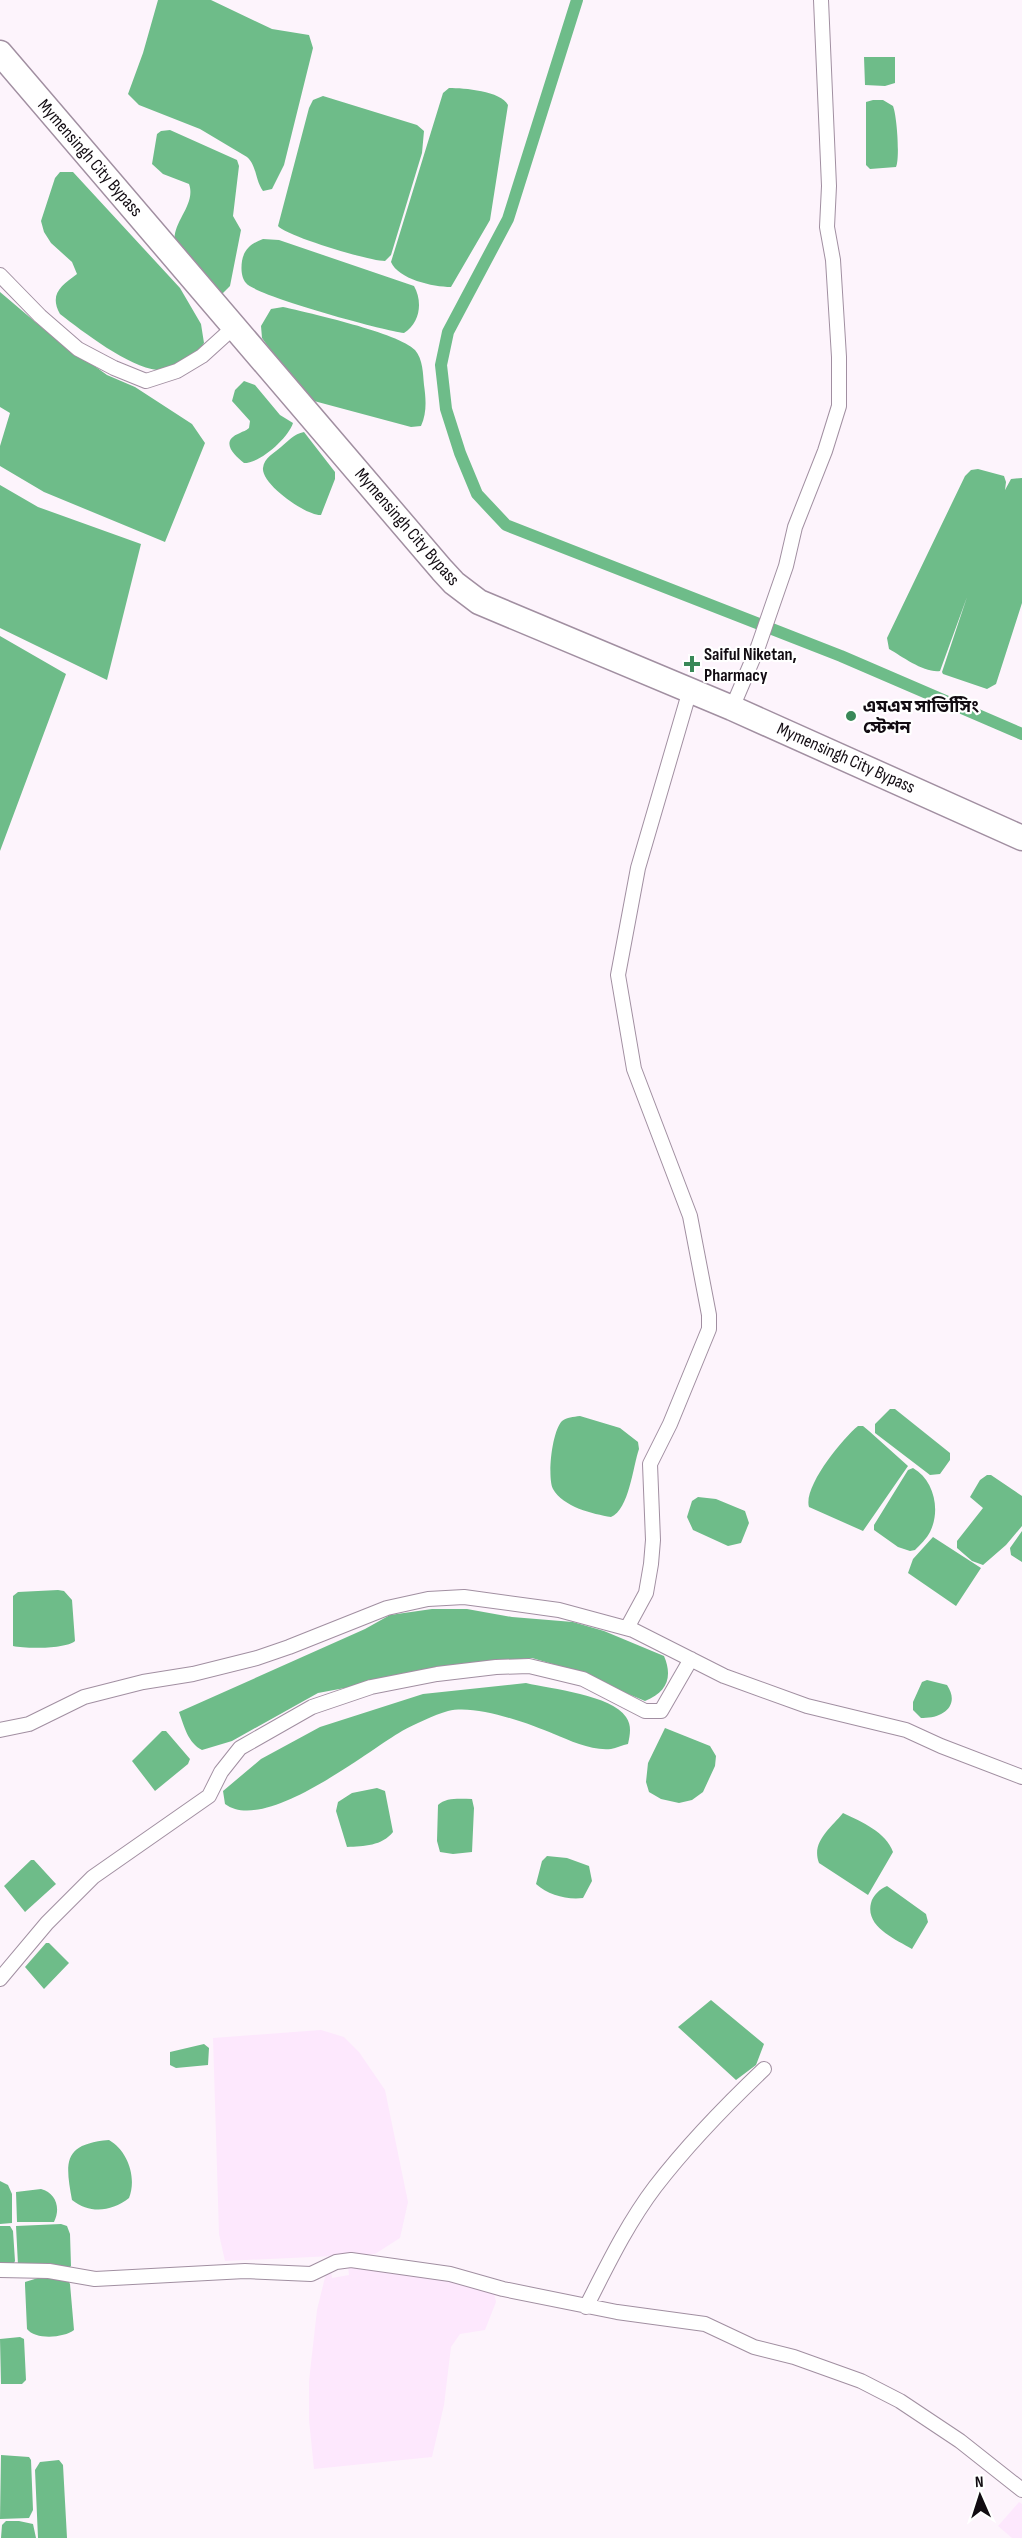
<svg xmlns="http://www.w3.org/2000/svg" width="1022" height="2538" viewBox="0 0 1022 2538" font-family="'Sofia Sans Condensed','Noto Sans Bengali',sans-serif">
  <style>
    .built { fill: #fde8fd; fill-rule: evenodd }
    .water { fill: #6ebc89 }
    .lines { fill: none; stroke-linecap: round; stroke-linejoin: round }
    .canal { stroke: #6ebc89; stroke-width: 12 }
    .street-casing { stroke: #a18fa1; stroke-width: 16 }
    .highway-casing { stroke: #a18fa1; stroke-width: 27 }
    .street { stroke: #fff; stroke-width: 14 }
    .highway { stroke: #fff; stroke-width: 24 }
    .poi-dot { fill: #398858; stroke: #fff; stroke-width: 2 }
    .labels { text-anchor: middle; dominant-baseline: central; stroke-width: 4.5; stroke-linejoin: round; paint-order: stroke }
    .street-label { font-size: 18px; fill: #120c12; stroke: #fff }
    .poi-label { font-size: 18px; font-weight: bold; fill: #120c12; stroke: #fff; text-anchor: start }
  </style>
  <rect width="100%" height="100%" fill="#fdf4fc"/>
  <path class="built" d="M321,2030L344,2037L359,2052L385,2090L408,2202L400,2238L375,2254L225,2261L219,2234L213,2038Z
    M352,2261L398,2267L494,2293L496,2302L485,2330L460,2334L451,2347L444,2405L432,2457L314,2469L309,2420V2381L317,2310L327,2269ZM348,2267L349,2275L332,2278L331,2269Z
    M1019,2502L1022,2504V2538H1012L998,2526Z"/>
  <path class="water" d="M158,0H211L272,29L309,35L313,48L284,165L272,189L263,191C255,180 257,166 247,157L200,129L139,105L128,94L143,53Z
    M864,57H895V83L885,86L865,85Z
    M449,88C464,88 501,91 508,105L490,220L451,287C433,287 398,279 391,262L443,93Z
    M323,96L417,125L424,131L422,153L391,255L385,261C369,261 286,236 278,226L309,108L313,100Z
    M873,100H883L893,106C897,116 900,158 896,167L870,169L866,165V102Z
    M170,130L237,160L239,166L233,216L241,230L230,286L223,293H216C207,283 181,257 176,246C168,225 197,206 189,184L163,174L152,164L157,134L161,131Z
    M60,172H73L180,288L201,324L204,343C195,356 173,371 157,370C129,367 83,332 60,314C49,294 61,286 77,274L72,262L51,243L44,232L41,221L55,178Z
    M263,239L279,240L414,286C423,302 420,323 404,333C382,330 256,296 246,283C241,277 241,268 242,261C244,249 252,243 263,239Z
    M0,292L46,331L107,375L135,387L192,424L205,443L165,542L44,492L0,466V446L10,413L0,407Z
    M283,307C309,313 399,333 415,350C423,359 423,374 424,385C426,399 427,413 421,426L411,427L314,401L289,376L262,338L261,326L271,309Z
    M244,381L255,385L280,415L293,423C288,438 261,463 244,463C234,455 219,441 240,433C243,431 246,431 249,428L250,421L232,401L235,390Z
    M304,432L335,472V479L321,515C306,516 261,484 263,468C264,458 274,453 281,447C288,441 294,434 304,432Z
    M978,469L1004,476L1006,482L1005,490L1011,479L1022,478V603L996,684L987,689L943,674L942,672L967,597L940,671C924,673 903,657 889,649L887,638L965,476L971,470Z
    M0,485L38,507L141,544L107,680L0,628Z
    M0,636L66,674L0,851Z
    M890,1409H895L950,1453V1460L940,1474L930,1475L875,1433V1424Z
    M580,1416L620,1428L638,1442L639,1449C633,1466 629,1510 611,1517C593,1514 563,1507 553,1489C547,1477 552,1431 562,1421C567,1417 573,1417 580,1416Z
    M858,1426H863L869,1431L908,1466L863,1531L809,1507C803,1487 842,1439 858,1426Z
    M913,1468C934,1480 941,1510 930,1532C927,1538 920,1545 915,1550L910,1551L898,1547L874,1530V1525L908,1470Z
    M987,1475H991L1022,1496V1526L1006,1545L983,1565L972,1561L957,1548V1541L983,1508L970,1497L980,1480Z
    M698,1497L716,1499L745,1511L749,1523L741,1543L728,1546L693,1530L687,1517L692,1501Z
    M1022,1531V1562L1011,1555L1010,1548Z
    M933,1537L981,1568L956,1606L908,1573L913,1559Z
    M58,1590L64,1591L72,1600L75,1641C66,1649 26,1649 13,1646V1596L18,1592Z
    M432,1609H467L512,1617L573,1622L604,1631L664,1656C673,1677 667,1692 645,1701L566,1668L532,1658L478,1663L318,1693L232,1741L202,1750C188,1743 184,1726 179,1712L365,1629L390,1615Z
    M927,1680L947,1685C961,1706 942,1719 921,1718L913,1710V1702L922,1682Z
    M526,1683C551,1689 612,1695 626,1717C632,1726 630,1734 628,1744C623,1745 616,1748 611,1749C592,1751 571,1741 554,1734C527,1723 476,1704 448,1711C434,1715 415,1724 402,1731C366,1752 265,1834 225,1804L223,1791L261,1759L320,1727L423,1694Z
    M665,1728L710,1746L716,1756L715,1766L703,1792L692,1800L679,1803L661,1799L649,1792L646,1782L648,1763Z
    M162,1731H166L190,1759L188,1764L155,1791L132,1761Z
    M377,1788L385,1791L393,1832C382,1846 364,1846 347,1847L336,1811L338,1802L352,1793Z
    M472,1799L474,1808L472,1852L453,1854L440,1852L437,1841L438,1805C446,1797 461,1799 472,1799Z
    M843,1813C862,1822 886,1832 893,1852L868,1895L819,1863C811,1842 830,1829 843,1813Z
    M547,1856L567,1858L589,1866L592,1881L583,1898C567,1900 548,1895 536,1884L542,1861Z
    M31,1860H34L56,1884L25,1912L4,1886Z
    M887,1886L926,1914L928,1922L912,1949C895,1939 865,1927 871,1903C873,1895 880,1889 887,1886Z
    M46,1943H49L69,1963L44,1989L25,1967Z
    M711,2000L764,2044L756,2065L736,2080L678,2027Z
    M204,2044L209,2048L208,2065L176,2068L170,2065V2052Z
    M109,2140C128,2151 137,2178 129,2198C111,2212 90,2214 72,2200C65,2162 63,2144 109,2140Z
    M0,2181L8,2185L12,2194V2223L0,2224Z
    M41,2189C56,2193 61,2208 54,2222H17L16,2192Z
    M61,2224L67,2226L70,2234L71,2266L68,2269L18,2265L16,2226Z
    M0,2226H10L13,2231L15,2261L13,2265L0,2267Z
    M38,2278L68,2280L70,2284L74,2330C64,2338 35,2340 27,2329L25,2285V2282Z
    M20,2337L24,2339L26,2380L22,2384H1L0,2339Z
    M1,2455L29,2457L31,2460L33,2510L29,2518L0,2519Z
    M59,2460L63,2465L67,2538H38L35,2470L40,2462Z
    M6,2521H19L33,2524L36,2538H1L2,2525Z"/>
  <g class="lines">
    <path class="canal" d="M577,0L508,219L448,332L441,365L446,409L460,453L477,494L506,525L841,656L1022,734"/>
    <defs>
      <path id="street" d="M0,275L40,316L78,349L114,368L146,381L177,371L202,356L234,327
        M732,708L758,647L786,566L795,527L825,451L839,406V357L833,260L827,227L829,186L821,0
        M627,1628L646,1593L651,1564L653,1540L650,1464L670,1424L709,1329V1315L690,1216L634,1069L618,975L638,868L690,690
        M0,1730L29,1724L84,1697L143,1682L193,1674L257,1658L289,1647L387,1608L428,1599L464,1597L559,1610L633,1630L724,1676L807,1706L906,1730L941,1746L1022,1777
        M0,1979L47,1923L93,1877L209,1796L221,1772L240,1748L312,1707L371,1687L437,1674L496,1667L529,1666L583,1679L645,1711H661L691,1659
        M0,2270L49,2271L95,2279L245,2271L311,2274L336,2262L351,2260L450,2274L503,2289L617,2312L705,2324L754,2347L794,2357L861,2381L900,2401L960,2441L1022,2490
        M586,2307C607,2266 627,2224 655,2187C688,2144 725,2106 764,2069"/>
      <path id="highway" d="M0,53L442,570L454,583L479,602L732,708L1022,838"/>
    </defs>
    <use href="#street" class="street-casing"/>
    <use href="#highway" class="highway-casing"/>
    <use href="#street" class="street"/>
    <use href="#highway" class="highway"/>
  </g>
  <g class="poi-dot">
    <path d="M689 655h6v6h6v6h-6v6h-6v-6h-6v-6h6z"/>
    <circle cx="851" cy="716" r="6"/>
  </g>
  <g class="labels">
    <g class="street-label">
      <text transform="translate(90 158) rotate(49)">Mymensingh City Bypass</text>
      <text transform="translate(407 527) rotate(49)">Mymensingh City Bypass</text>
      <text transform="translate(846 758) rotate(24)">Mymensingh City Bypass</text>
    </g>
    <g class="poi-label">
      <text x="704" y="654">Saiful Niketan,<tspan x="704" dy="21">Pharmacy</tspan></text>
      <text x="863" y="706">এমএম সাভ‌িসি‌িং<tspan x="863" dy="21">স্ট‌েশন</tspan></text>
    </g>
  </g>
  <g transform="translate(980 2496) rotate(357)" stroke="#ffffff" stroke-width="4.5" paint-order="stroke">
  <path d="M0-4.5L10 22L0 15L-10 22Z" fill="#120c12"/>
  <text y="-9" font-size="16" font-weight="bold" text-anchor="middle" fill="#120c12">N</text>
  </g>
</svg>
